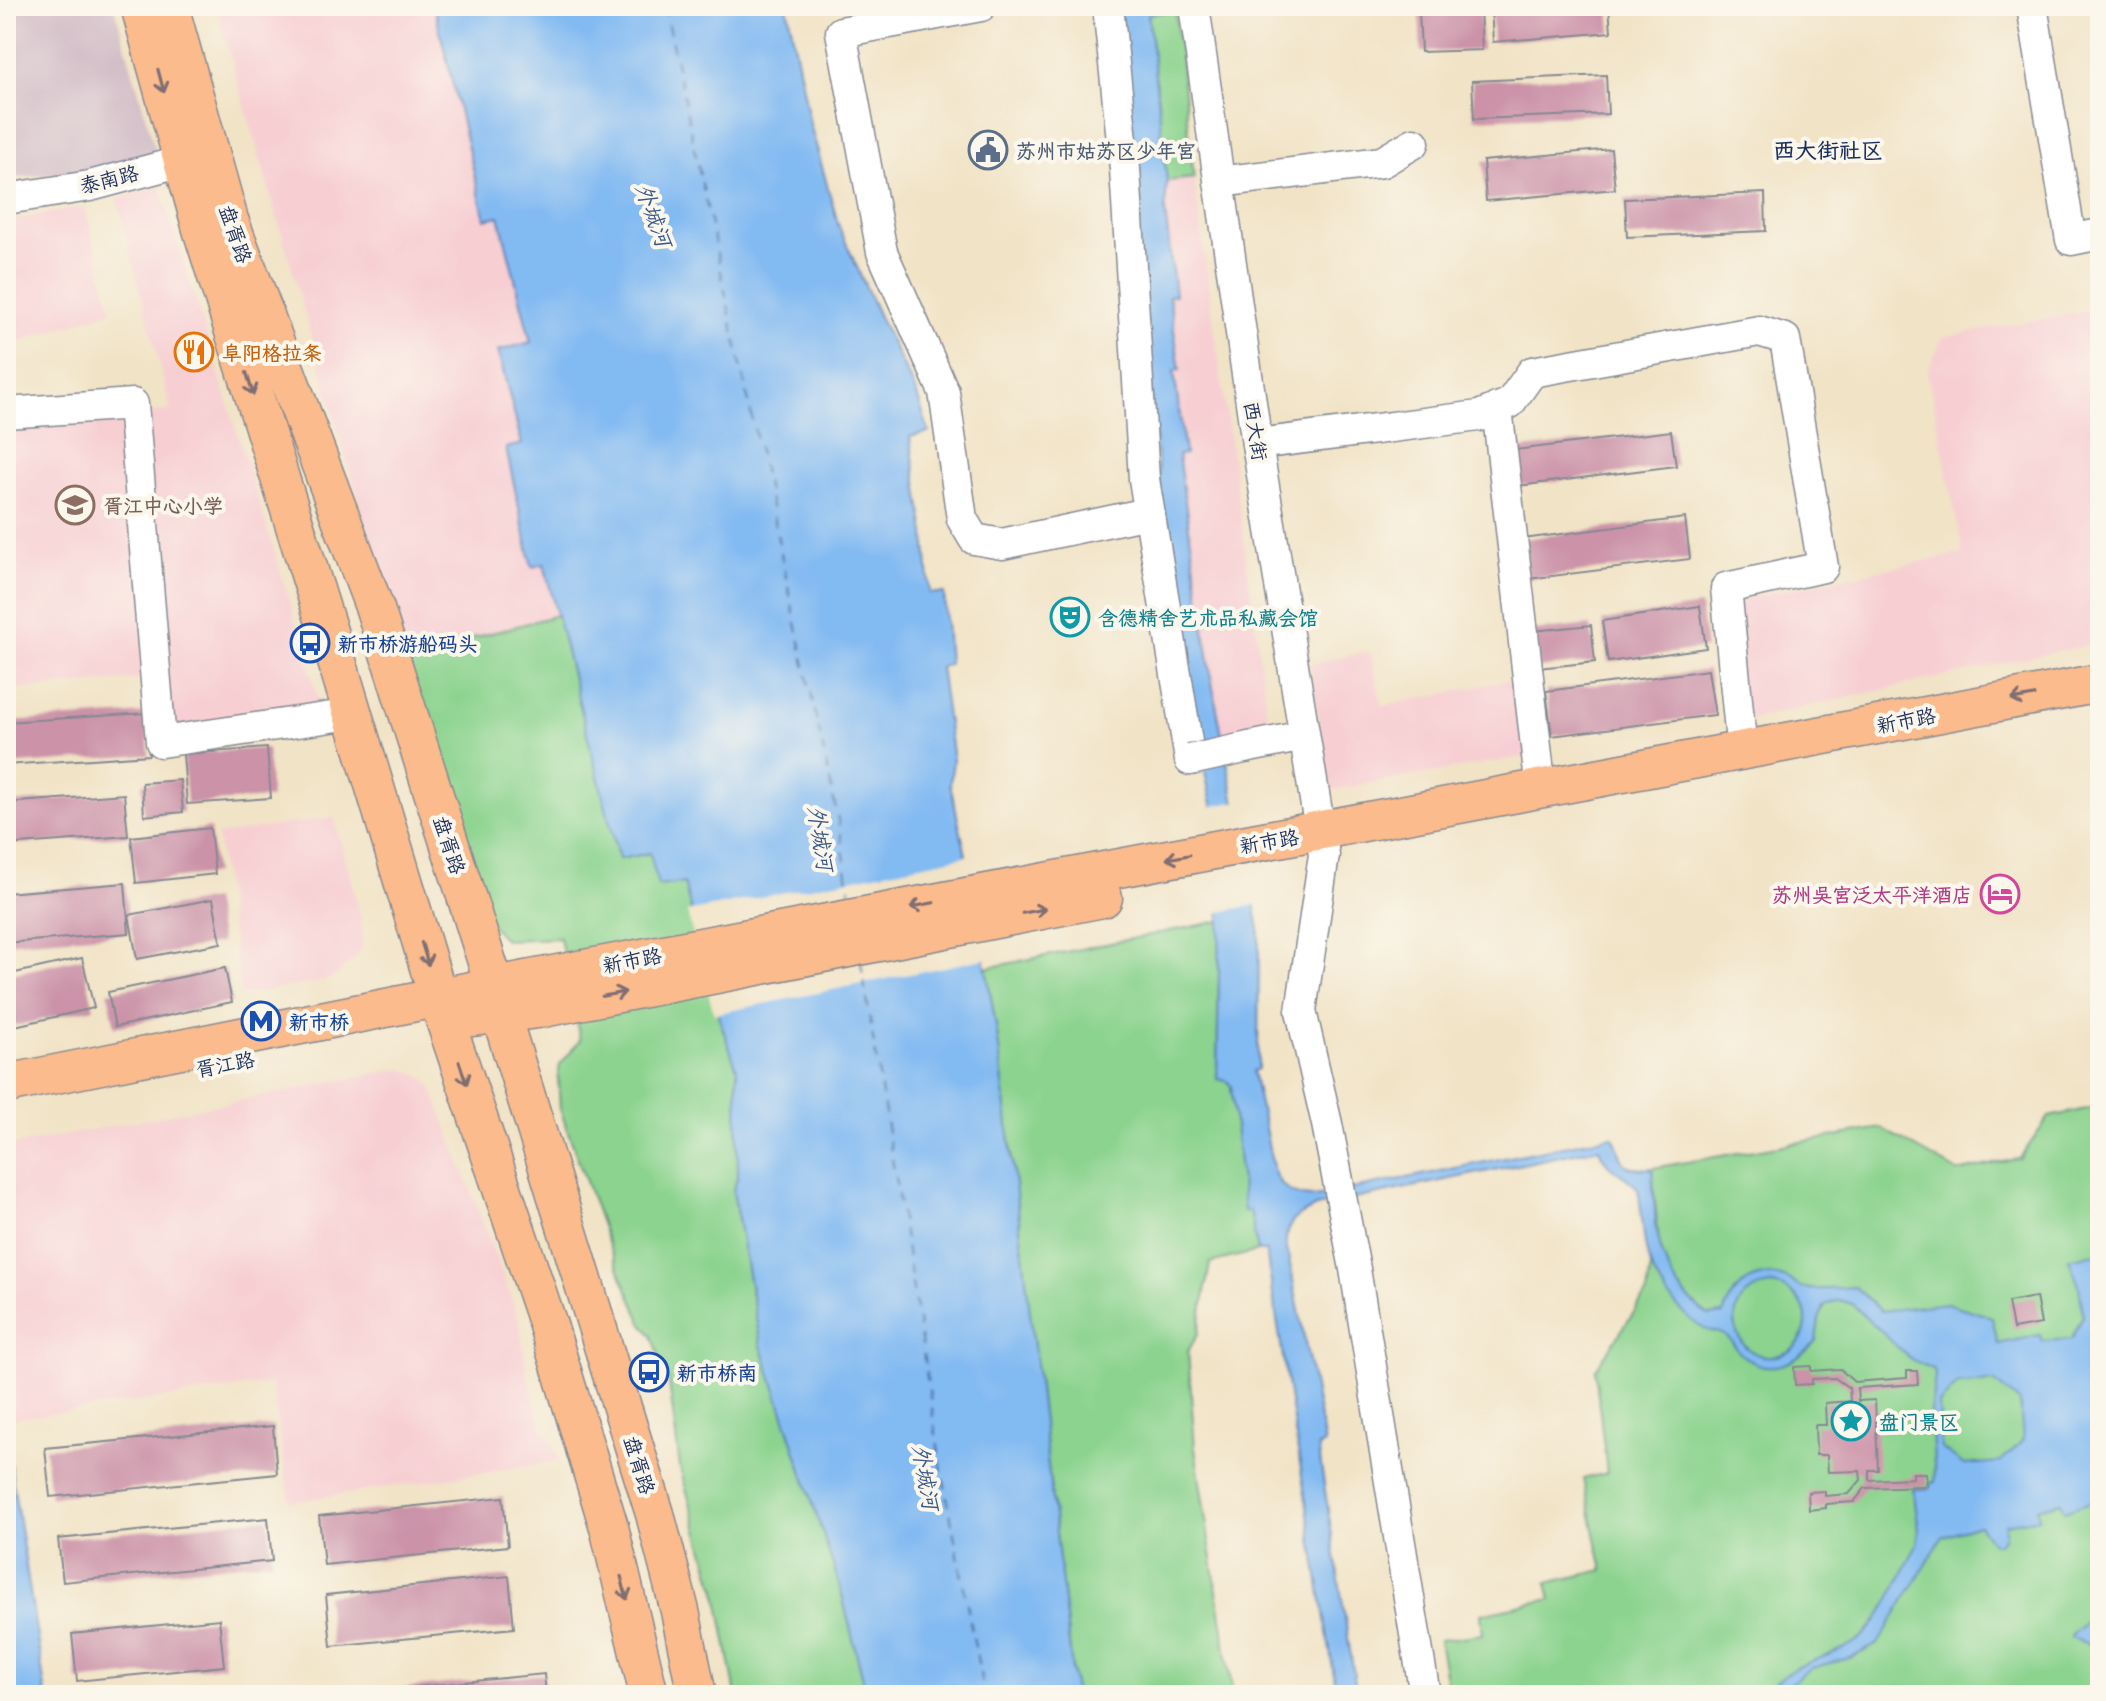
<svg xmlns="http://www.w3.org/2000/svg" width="2106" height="1701" viewBox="0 0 2106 1701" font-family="Delius,'LXGW WenKai TC',sans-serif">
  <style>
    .built { fill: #f7cfd3 }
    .industrial { fill: #d2bdc7 }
    .green { fill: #8bd38e; stroke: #538176; stroke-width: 2 }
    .water { fill: #82baf2; stroke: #4e74a8; stroke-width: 2; fill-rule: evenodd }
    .pier { fill: #f1e3c6 }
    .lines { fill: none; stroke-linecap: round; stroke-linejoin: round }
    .ferry { stroke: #3a598a; stroke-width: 2; stroke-dasharray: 10 8; stroke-linecap: butt }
    .building { fill: #cb92a8 }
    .minor-casing { stroke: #868992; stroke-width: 33 }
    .major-casing { stroke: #868992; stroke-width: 41 }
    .minor { stroke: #fff; stroke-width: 30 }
    .major { stroke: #fbbb8c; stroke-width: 38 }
    .minor-bridge-casing { stroke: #868992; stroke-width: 33; stroke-linecap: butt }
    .minor-bridge { stroke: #fff; stroke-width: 30 }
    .oneway { stroke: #806e73 }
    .labels { text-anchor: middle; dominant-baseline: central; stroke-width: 8; stroke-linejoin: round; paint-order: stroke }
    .service-label { font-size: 20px; font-weight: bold; fill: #4e5e75; stroke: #fbf7ec; text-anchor: start }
    .street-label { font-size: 20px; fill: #1b2f5e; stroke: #fbf7ec }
    .food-label { font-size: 20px; font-weight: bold; fill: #c56008; stroke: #fbf7ec; text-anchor: start }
    .education-label { font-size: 20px; font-weight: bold; fill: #785e54; stroke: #fbf7ec; text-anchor: start }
    .culture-label { font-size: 20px; font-weight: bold; fill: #0d838f; stroke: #fbf7ec; text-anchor: start }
    .transit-label { font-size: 20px; font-weight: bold; fill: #164399; stroke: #fbf7ec; text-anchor: start }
    .hotel-label { font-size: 20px; font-weight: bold; fill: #b23c85; stroke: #fbf7ec; text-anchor: end }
    .neighbourhood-label { font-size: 22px; font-weight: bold; fill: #1b2f5e; stroke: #fbf7ec }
    .water-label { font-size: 22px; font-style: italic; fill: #3a598a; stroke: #fbf7ec }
  </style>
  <rect width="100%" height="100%" fill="#fbf7ec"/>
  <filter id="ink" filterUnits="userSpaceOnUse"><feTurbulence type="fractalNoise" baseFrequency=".0125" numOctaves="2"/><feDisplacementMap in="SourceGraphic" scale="16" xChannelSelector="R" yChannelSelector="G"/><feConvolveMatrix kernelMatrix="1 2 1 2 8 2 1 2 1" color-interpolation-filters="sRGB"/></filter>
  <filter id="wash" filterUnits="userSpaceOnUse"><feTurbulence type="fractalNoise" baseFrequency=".006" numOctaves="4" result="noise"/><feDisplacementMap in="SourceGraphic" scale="32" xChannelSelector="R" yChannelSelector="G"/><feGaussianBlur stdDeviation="1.8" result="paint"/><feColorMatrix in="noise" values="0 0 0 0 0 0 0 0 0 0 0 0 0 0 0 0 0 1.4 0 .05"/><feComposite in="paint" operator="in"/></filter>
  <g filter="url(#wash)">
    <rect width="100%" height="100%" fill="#f1e3c6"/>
    <path class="built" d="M216,6H434L484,218L499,215L531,343L498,352L522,444L506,449L532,567L544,563L557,615L404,657Z
      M1194,178L1270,733L1223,746L1178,454L1185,453L1174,371L1180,369L1169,296L1175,294L1165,211L1167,181Z
      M160,187L274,550L328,732L161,750L150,678L6,690V409L141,414L171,410L117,199Z
      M85,207L112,311L6,346V220Z
      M2100,308V642L1728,724L1709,606L1963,553L1927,371L1943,337Z
      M1370,651L1382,706L1534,675L1547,753L1330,790L1310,664Z
      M334,817L362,921V945L357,956L336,976L324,981L241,995L217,835Z
      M398,1069L422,1075L433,1090L518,1316L527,1374L542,1426L561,1461L290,1502L272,1383L6,1420V1147Z"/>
    <path class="industrial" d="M6,6H114L157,156L122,166L6,179Z"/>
    <path class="green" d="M1175,12L1194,178L1167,181L1148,13Z
      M557,615L619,859L651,853L684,882L716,1009L737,1069L738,1176L733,1191L761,1345L839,1583L867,1695H736L718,1598L680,1468L669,1382L652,1336L641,1321L611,1251L560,1109L558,1076L560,1065L580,1040L560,938L505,940L490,923L404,657Z
      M1220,921L1217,1079L1227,1081L1231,1086L1245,1212L1250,1211L1258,1251L1210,1263L1198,1334L1188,1351L1195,1449L1233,1695H1075L997,1032L986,968Z
      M2100,1106V1695H1449L1439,1640L1483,1634L1481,1614L1551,1599L1547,1583L1603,1570L1583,1479L1607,1473L1595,1370L1647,1293L1651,1266L1660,1254L1652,1168L1881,1128L1958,1172L2020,1158L2049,1117Z"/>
    <path class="water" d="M434,6H787L810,124L839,227L881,321L916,392L929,432L910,437L925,533L930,593H944L949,664L940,667L953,760L950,784L968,864L997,1032L1075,1695H867L839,1583L761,1345L733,1191L738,1176L737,1069L716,1009L684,883L658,886L650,853L619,859L544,564L532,567L506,448L522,444L498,351L531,342L499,216L485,219Z
      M1113,6H1161L1162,12L1148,14L1167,181L1165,211L1175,295L1169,296L1180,370L1174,371L1185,454L1178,455L1213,688L1259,929L1258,1069L1253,1071L1274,1172C1282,1190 1295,1197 1314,1197L1612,1136C1627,1157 1613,1172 1652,1168C1656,1229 1654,1277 1709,1316L1723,1314C1733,1287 1756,1267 1787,1279C1793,1281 1798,1287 1804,1288C1818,1292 1840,1287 1855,1287L1881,1311L1947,1303L1992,1317L1998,1344L2040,1335L2042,1341L2072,1339L2083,1315L2079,1286L2069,1259L2095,1253L2100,1260V1490L2094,1501L2064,1511L2061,1502L2037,1508L2039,1518L2005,1524V1536L1998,1544L1991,1542L1979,1525L1943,1536L1878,1644L1853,1657L1811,1668L1775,1695H1764C1794,1655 1832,1663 1864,1635C1883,1620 1905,1567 1917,1544L1919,1530L1913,1489L1929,1488L1930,1483L1935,1482L1931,1411L1935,1375L1934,1370L1909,1358L1852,1304L1839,1300L1825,1305L1819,1319L1816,1341C1796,1364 1768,1377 1742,1355C1736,1349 1732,1341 1726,1336C1720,1331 1709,1332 1703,1328C1685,1318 1667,1296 1657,1279C1641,1251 1644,1220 1638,1189C1626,1173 1605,1171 1599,1148L1316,1207C1298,1215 1285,1222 1286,1244L1325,1444L1318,1446L1357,1695H1337L1266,1251H1258L1250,1211L1244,1212L1231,1086L1227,1081L1217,1079L1220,921L1214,813L1188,694L1165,541ZM1773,1285C1797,1290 1813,1311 1803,1335C1799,1345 1790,1352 1780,1355C1729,1367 1715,1289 1773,1285ZM1994,1382L2020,1402L2023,1440L2001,1462L1964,1465L1941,1448L1939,1404L1958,1384Z
      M6,1429L7,1444L46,1695H6Z
      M2089,1604H2093L2100,1623V1643L2094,1646L2071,1638L2072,1634L2085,1623Z"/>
    <path class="pier" d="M1239,801L1259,904L1215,913L1209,807Z
      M970,855L988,958L714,1014L687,912Z"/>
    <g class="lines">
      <path class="ferry" d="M664,6L840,829L851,901
        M861,963L940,1459L984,1695"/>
    </g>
    <g id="blocks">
      <path class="building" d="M1506,6H1609L1611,32L1493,42L1491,7Z
        M1480,7L1482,50L1421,52L1419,10Z
        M1606,75L1608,114L1474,119L1472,81Z
        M1611,149L1615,189L1486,201L1483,161Z
        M1765,193L1766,231L1627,237L1625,199Z
        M1671,431L1676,466L1510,487L1506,451Z
        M1685,518L1690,559L1520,580L1515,540Z
        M1700,606L1706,648L1608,662L1602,621Z
        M1591,625L1595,662L1538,668L1533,631Z
        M1708,670L1715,715L1552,736L1546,691Z
        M146,713L149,755L6,765V722Z
        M267,748L271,798L187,804L183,754Z
        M180,780L183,812L144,816L142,783Z
        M124,794L128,836L6,845V803Z
        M210,828L215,874L136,883L131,837Z
        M125,883L129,933L6,943V893Z
        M213,899L221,943L137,959L129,915Z
        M82,958L94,1008L6,1028V975Z
        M225,968L232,1002L115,1027L108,992Z
        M2036,1297L2041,1324L2013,1329L2008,1302Z
        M1811,1366V1371L1840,1369L1854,1382L1907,1378V1371H1917L1918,1384L1857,1388L1858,1401L1875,1400L1878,1470H1869V1480L1913,1478V1473H1926L1927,1486L1865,1488L1854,1502L1826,1504V1508L1809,1510L1808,1492L1825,1491V1496L1849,1494L1861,1480L1860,1471L1828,1472L1827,1455H1816L1815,1425H1826L1825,1403L1850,1401L1849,1388L1835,1378L1812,1379V1384L1795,1385L1794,1367Z
        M273,1426L277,1474L50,1497L45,1448Z
        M503,1497L508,1546L324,1565L319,1516Z
        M268,1518L272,1561L63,1582L58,1539Z
        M509,1576L514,1628L331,1646L326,1595Z
        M219,1619L224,1666L77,1681L72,1634Z
        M544,1674L546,1695H357V1693Z"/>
    </g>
  </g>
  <g filter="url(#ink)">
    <use href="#blocks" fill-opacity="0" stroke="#868992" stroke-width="2"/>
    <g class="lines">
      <defs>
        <path id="minor" d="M981,6L841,32L882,252L944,392L962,519L974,539L1002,544L1148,513
          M1108,6L1125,169L1144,479L1190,760
          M1194,6L1257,444L1324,855L1301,1011L1327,1124L1355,1269L1425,1695
          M2032,6L2071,240L2100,234
          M1219,182L1382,162L1414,143
          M6,199L90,186L205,155
          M1497,408L1541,790
          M6,413L133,404L161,742L352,714
          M1257,444L1479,416L1510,403L1532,372L1759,331L1785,339L1823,567L1726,588L1742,752
          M1249,747L1304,736"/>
        <path id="major" d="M140,6L202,229L326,625L445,1020L547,1322L609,1527L649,1695
          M169,6L229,220L375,609L495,987L500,1012L655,1514L680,1611L697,1695
          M456,1019L538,1009L1103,898
          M6,1084L526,980L2100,683"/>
      </defs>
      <use href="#minor" class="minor-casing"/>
      <use href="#major" class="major-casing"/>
      <use href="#minor" class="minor"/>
      <use href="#major" class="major"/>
      <defs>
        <path id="minor-bridge" d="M1190,760L1249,747"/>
      </defs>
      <use href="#minor-bridge" class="minor-bridge-casing"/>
      <use href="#minor-bridge" class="minor-bridge"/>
    </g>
    <defs><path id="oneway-shaft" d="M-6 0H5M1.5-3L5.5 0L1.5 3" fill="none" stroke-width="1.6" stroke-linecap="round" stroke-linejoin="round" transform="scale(2)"/></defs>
    <g class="oneway">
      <use href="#oneway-shaft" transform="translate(161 81) rotate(75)"/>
      <use href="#oneway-shaft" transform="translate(250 384) rotate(73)"/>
      <use href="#oneway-shaft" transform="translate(2023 698) rotate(169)"/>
      <use href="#oneway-shaft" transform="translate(1178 857) rotate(169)"/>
      <use href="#oneway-shaft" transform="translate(922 905) rotate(169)"/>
      <use href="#oneway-shaft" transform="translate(1034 911) rotate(-11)"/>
      <use href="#oneway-shaft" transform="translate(425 954) rotate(73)"/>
      <use href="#oneway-shaft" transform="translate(614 994) rotate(-11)"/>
      <use href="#oneway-shaft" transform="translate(463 1073) rotate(71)"/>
      <use href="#oneway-shaft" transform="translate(624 1588) rotate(76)"/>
    </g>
  </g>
  <defs>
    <symbol id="civic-ring" viewBox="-11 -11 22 22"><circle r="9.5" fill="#fbf7ec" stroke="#5c6f8a" stroke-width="1.5"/><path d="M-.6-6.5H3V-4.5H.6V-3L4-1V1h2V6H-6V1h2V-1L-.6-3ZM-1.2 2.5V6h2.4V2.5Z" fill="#5c6f8a"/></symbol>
    <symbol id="restaurant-ring" viewBox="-11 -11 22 22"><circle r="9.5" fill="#fbf7ec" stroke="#e8710a" stroke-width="1.5"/><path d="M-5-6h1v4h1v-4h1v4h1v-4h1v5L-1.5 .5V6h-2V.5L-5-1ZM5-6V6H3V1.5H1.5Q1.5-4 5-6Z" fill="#e8710a"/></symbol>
    <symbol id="school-ring" viewBox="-11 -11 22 22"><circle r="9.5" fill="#fbf7ec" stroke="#8d6e63" stroke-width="1.5"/><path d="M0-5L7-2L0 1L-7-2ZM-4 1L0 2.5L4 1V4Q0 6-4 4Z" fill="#8d6e63"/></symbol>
    <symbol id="theatre-ring" viewBox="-11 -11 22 22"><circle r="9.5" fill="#fbf7ec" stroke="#0f9aa8" stroke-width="1.5"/><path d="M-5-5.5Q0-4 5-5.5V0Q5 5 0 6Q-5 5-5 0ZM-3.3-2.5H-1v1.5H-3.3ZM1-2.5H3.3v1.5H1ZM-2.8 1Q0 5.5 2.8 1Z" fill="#0f9aa8"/></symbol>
    <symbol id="bus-ring" viewBox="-11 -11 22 22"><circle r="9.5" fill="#fbf7ec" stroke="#1a4fb4" stroke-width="1.5"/><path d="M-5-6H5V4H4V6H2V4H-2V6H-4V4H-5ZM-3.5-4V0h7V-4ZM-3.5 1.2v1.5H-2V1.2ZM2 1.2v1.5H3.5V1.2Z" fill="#1a4fb4"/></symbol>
    <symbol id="hotel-ring" viewBox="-11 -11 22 22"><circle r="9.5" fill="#fbf7ec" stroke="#d1479c" stroke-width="1.5"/><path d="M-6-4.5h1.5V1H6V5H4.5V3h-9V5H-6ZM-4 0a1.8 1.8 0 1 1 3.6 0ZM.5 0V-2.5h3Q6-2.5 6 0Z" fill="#d1479c"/></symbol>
    <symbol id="metro-ring" viewBox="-11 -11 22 22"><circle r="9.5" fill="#fbf7ec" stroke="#1a4fb4" stroke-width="1.5"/><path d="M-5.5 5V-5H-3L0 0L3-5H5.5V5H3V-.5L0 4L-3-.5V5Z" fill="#1a4fb4"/></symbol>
    <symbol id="sight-ring" viewBox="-11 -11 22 22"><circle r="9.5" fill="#fbf7ec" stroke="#0f9aa8" stroke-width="1.5"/><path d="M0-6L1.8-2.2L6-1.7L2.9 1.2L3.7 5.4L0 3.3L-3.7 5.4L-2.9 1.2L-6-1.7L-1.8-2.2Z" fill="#0f9aa8"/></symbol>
  </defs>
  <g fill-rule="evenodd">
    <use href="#civic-ring" x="966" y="128" width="44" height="44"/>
    <use href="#restaurant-ring" x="172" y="330" width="44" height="44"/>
    <use href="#school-ring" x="53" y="483" width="44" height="44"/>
    <use href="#theatre-ring" x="1048" y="595" width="44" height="44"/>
    <use href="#bus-ring" x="288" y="621" width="44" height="44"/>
    <use href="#hotel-ring" x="1978" y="872" width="44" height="44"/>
    <use href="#metro-ring" x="239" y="999" width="44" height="44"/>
    <use href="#bus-ring" x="627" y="1350" width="44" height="44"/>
    <use href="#sight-ring" x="1829" y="1399" width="44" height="44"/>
  </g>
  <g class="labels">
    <g class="service-label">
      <text x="1016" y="150">苏州市姑苏区少年宫</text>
    </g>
    <g class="street-label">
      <text transform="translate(109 179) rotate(-14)">泰南路</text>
      <text transform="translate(236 234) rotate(71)">盘胥路</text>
      <text transform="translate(1256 431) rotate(81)">西大街</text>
      <text transform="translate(1906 720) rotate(-11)">新市路</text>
      <text transform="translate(1269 841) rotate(-10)">新市路</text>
      <text transform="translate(450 845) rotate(72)">盘胥路</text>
      <text transform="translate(632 960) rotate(-11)">新市路</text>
      <text transform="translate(225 1064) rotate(-11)">胥江路</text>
      <text transform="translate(640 1465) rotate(73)">盘胥路</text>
    </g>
    <g class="food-label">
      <text x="222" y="352">阜阳格拉条</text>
    </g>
    <g class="education-label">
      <text x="103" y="505">胥江中心小学</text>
    </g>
    <g class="culture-label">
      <text x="1098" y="617">含德精舍艺术品私藏会馆</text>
      <text x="1879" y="1421">盘门景区</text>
    </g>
    <g class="transit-label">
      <text x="338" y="643">新市桥游船码头</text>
      <text x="289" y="1021">新市桥</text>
      <text x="677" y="1372">新市桥南</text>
    </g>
    <g class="hotel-label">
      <text x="1972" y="894">苏州吴宫泛太平洋酒店</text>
    </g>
    <g class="neighbourhood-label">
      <text x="1828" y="150">西大街社区</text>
    </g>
    <g class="water-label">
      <text transform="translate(654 215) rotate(70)">外城河</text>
      <text transform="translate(821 838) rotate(81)">外城河</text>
      <text transform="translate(926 1477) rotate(80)">外城河</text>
    </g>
  </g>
  <rect width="2106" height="1701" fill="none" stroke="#fbf7ec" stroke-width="32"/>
</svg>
